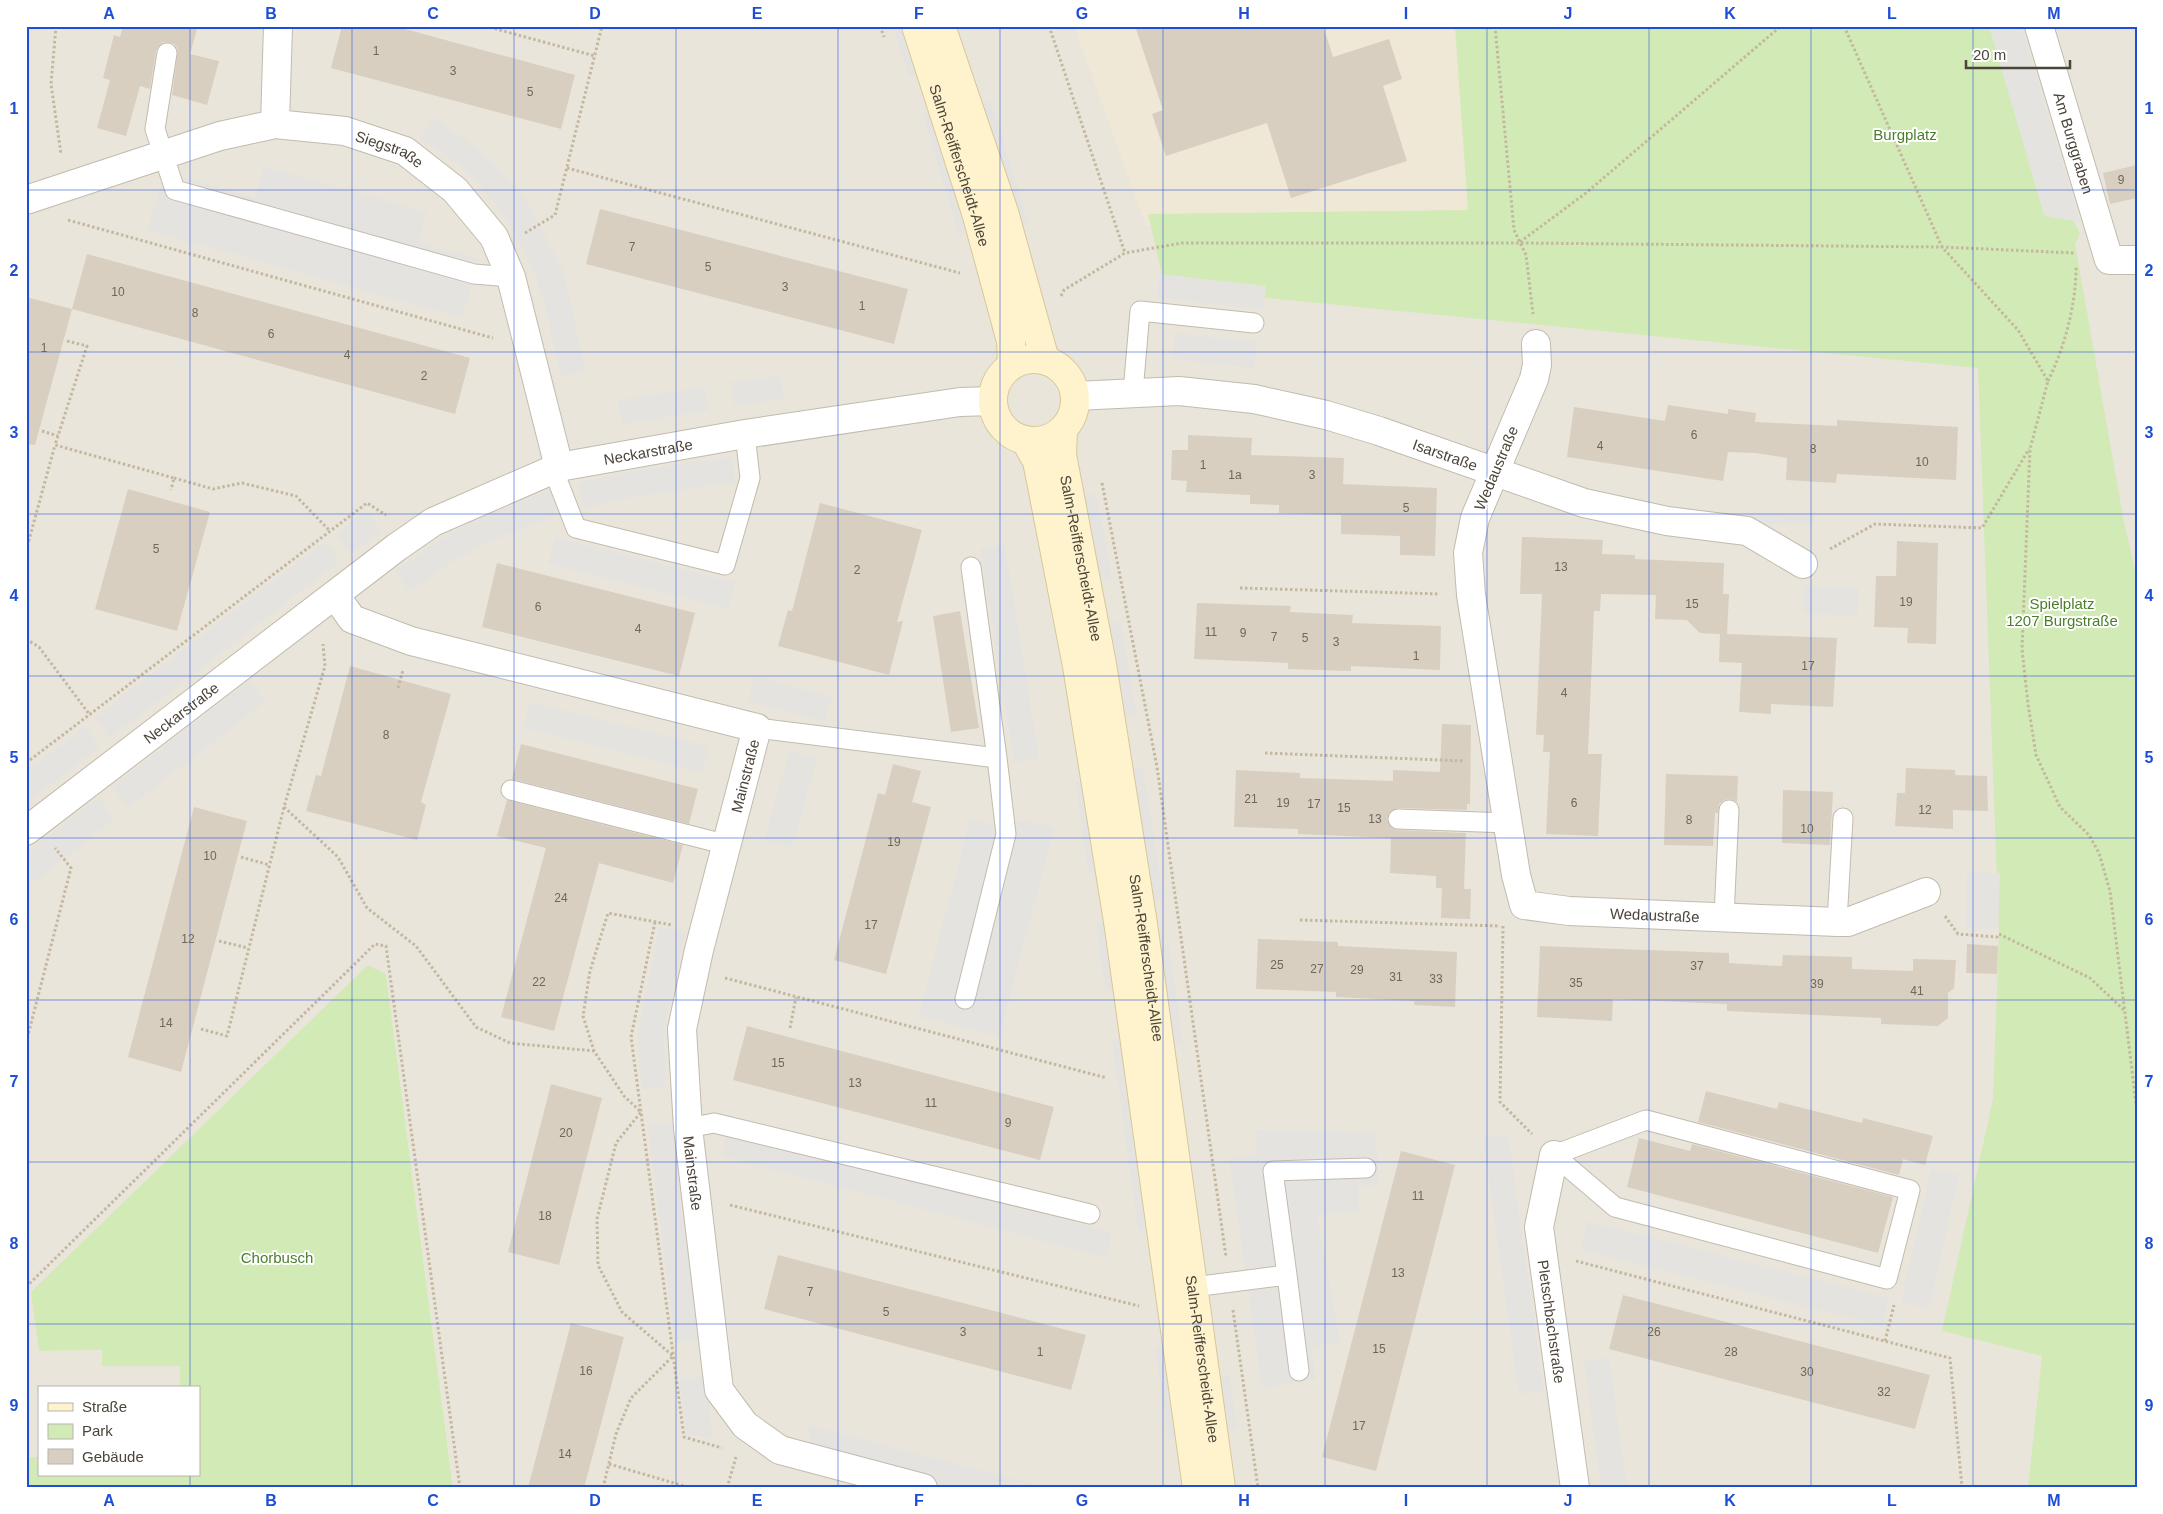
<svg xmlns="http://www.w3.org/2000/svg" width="2163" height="1514" viewBox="0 0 2163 1514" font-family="Helvetica,sans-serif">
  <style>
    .residential { fill: #eae5da }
    .education { fill: #efe8d6 }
    .green { fill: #d2eab5 }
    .parking { fill: #e5e3e0 }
    .building { fill: #d8cfc1 }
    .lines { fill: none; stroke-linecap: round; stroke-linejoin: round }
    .lane-casing { stroke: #c2bbae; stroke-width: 21 }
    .street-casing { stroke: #c2bbae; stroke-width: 30 }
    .secondary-casing { stroke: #d6c79b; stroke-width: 30 }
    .path { stroke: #c4b79f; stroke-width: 3; stroke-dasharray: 2.5 2.5; stroke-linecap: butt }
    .lane { stroke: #fff; stroke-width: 19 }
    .street { stroke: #fff; stroke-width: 28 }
    .secondary { stroke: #fff3cd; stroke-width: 28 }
    .grid { fill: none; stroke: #1d4ed8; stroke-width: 1; stroke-opacity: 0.55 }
    .labels { text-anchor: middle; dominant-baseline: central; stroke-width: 4; stroke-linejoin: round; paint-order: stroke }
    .number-label { font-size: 12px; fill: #6e675b }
    .park-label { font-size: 15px; fill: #4a7f2a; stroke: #fff }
    .street-label { font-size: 15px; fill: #4b4439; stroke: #fff }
    .neatline { fill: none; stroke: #1d4ed8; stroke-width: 2 }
    .grid-label { font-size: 16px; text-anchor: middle; font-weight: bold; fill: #1d4ed8 }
  </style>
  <rect width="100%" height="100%" fill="#f6f3ec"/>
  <path class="residential" d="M26,26H2137V1488H453L386,974L368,965L39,1351L102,1350V1366H180V1388H39V1457H26Z"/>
  <path class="education" d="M1074,26H1485L1502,228L1146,226Z"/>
  <path class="green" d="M1455,26H1991L2046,216L2074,221L2080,233L2075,244L2123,517L2137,579V1488H2028L2042,1356L1942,1331L1993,1099L1999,934L1978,368L1165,288L1148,214L1468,210Z
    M368,965L386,974L453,1488H26V1457H39V1475H199V1388H180V1366H102V1350L39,1351L31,1292Z"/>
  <path class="parking" d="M892,26H905L921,73L909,76Z
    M1989,26H2021L2080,222L2044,215Z
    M991,101L1028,222L1016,226L978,105Z
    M935,110L970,230L958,233L923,114Z
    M432,117L473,145L502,173L525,199L564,271L585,371L561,377L544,301L530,262L510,225L483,189L456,162L420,139Z
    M264,167L427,212L419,242L479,259L462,318L148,230L161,184L182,177L255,198Z
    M1160,274L1266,286L1263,310L1157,298Z
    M1175,333L1257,342L1254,368L1172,359Z
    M780,376L784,399L734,406L731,382Z
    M705,387L709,411L622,424L618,400Z
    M732,456L735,482L626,498L584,508L577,483L621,473Z
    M550,490L557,515L489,542L450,563L409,592L395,570L441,539L475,520Z
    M1096,494L1112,579L1100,581L1084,496Z
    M365,511L381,531L351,554L335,534Z
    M1748,514L1814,515V524H1748Z
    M555,537L735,582L728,609L548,564Z
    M325,541L340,561L110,738L94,718Z
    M1005,545L1039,759L1014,762L980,549Z
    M1804,586L1859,588L1858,616L1803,614Z
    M1121,622L1136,714L1123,717L1107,624Z
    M755,676L832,697L825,722L748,701Z
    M249,681L265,702L128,808L112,787Z
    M530,702L709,747L703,773L523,728Z
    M85,726L100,747L26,803V771Z
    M789,751L817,759L792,848L764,841Z
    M1143,767L1163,898L1150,900L1131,768Z
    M1087,779L1100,871L1088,873L1075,781Z
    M99,797L115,819L26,888V854Z
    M970,819L995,825L1025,821L1054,827L1000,1036L919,1016Z
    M1967,872L2000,873L1998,929L1966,928Z
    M1108,922L1117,989L1105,991L1096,924Z
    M659,927L686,932L664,1026L666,1087L642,1089L637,1039Z
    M1169,945L1183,1044L1171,1046L1157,947Z
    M1125,1038L1151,1229L1138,1231L1112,1040Z
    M672,1122L701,1339L675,1343L648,1125Z
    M1256,1130L1376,1133L1379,1185L1358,1186L1359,1212L1317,1215L1340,1342L1311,1347L1316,1379L1262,1388L1229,1158L1256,1155Z
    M727,1132L1111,1232L1107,1258L722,1156Z
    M1508,1134L1544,1391L1519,1394L1483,1137Z
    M1931,1169L1959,1175L1929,1309L1901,1302Z
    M1587,1221L1889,1298L1882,1326L1580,1249Z
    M1167,1346L1180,1438L1168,1440L1155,1347Z
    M1609,1358L1627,1488H1601L1584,1361Z
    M1230,1374L1237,1429L1225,1431L1217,1376Z
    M706,1376L713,1439L686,1434L680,1380Z
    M807,1424L819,1428L1047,1488H958L887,1469L812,1449Z"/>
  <path class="building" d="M123,26H198L190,54L219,61L207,105L172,95L178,49L174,44L163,42L156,51L150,89L140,86L126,136L97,128L110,80L103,78L114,35L120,37Z
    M342,26H394L575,75L561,129L331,68Z
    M1135,26H1323L1333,57L1389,39L1402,79L1383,86L1407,161L1291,198L1267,123L1166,156L1152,114L1163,110Z
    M2137,165V198L2110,204L2103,173Z
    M600,209L908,289L894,344L586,264Z
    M87,254L470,358L455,414L72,309Z
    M26,297L72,309L35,445L26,444Z
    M1668,405L1728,414V409L1756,413L1755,422L1837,426V420L1958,427L1956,480L1837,474L1836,483L1786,480L1787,458L1756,453L1728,452L1723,481L1567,457L1574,407L1665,421Z
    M1188,435L1252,438L1251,455L1344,458L1343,484L1437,488L1435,556L1400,555V536L1341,534V515L1279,513V505L1250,504V495L1186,492L1187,481L1171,480L1172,450H1188Z
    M128,489L210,512L177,631L95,609Z
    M820,503L922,530L897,622L903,621L889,675L778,646L788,610L792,611Z
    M1522,537L1603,540L1602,554L1635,555V559L1724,563L1723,594H1729L1727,634L1837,638L1833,707L1771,704V714L1739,712L1742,663L1719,662L1720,634L1700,633L1687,620L1655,619L1656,595L1601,594L1600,611H1594L1588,754H1602L1598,836L1546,834L1550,752H1543L1544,735H1536L1542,594H1520Z
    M1897,541L1938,543L1936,644L1907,643L1908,628L1874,627L1876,576H1896Z
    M497,563L695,613L679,676L482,627Z
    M1197,603L1291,606L1290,612L1353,615L1352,623L1441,626L1440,670L1351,666V671L1288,669V663L1194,659Z
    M960,611L979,728L951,732L933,616Z
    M350,666L451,694L421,802L426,805L417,840L306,811L316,775L321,776Z
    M1442,724L1471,725L1470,804H1467V810L1398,808L1389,813L1387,819L1392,828L1397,830L1466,833L1464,889H1471L1470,919L1441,918L1442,888H1436V876L1390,873L1391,838L1298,834V829L1234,827L1236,770L1300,773V778L1393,781V770L1440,772Z
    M521,744L698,789L689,824L512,779Z
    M893,764L921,771L912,802L931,807L886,974L834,960L878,793L885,795Z
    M1906,768L1955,770V775L1987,776L1988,811L1953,810V829L1895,826L1897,793H1905Z
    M1666,774L1738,776L1737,802L1730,799L1724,800L1719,804L1718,813H1715L1713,846L1664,845Z
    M1783,790L1833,792L1830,845L1782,843Z
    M507,800L683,845L673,883L599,863L554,1031L501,1017L546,848L497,836Z
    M194,807L247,821L181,1072L128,1057Z
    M1258,939L1338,942V946L1457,952L1455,1007L1414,1005L1415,1001L1336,997V992L1256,989Z
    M1967,944L1998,946L1997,974L1966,973Z
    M1540,946L1729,953V963L1782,966L1783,955L1852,957V969L1913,971V959L1956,960L1954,988L1948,993V1018L1938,1026L1881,1024V1018L1727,1011V1004L1613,999L1612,1021L1537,1017Z
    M747,1026L1054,1107L1040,1160L733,1080Z
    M551,1084L602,1098L559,1265L508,1252Z
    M1706,1091L1777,1109L1779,1102L1862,1123L1863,1118L1933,1136L1925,1165L1903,1159L1899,1175L1698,1122Z
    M1639,1138L1690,1151L1692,1144L1893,1197L1878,1253L1627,1187Z
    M1401,1151L1455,1165L1376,1471L1322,1457Z
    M778,1255L1086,1335L1071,1390L764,1309Z
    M1623,1295L1930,1375L1915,1429L1609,1349Z
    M571,1323L624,1337L584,1488H528Z"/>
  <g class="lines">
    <defs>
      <path id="lane" d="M167,53L155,129L175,190L474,274L511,277
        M1133,392L1140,311L1254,323
        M553,469L576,528L725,565L750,478L745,434
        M757,728L997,758L971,567
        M511,790L728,845
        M1398,819L1508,823
        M1724,917L1729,810
        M1837,922L1843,818
        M965,999L1006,834L997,758
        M1646,1120L1910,1190L1887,1279L1615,1207L1554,1155Z
        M688,1128L714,1123L1090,1214
        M1287,1275L1299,1371
        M1193,1287L1287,1275L1273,1171L1366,1168"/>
      <g id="street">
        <path id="s1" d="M2039,26L2109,260H2137"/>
        <path d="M275,124L278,26"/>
        <path id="s2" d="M26,200L220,136L275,124L345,131L405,151L455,190L494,237L511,277L559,467"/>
        <path id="s3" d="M1536,344L1537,365L1534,379L1475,518L1468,553L1471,595L1516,875L1524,905L1569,911L1837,922H1848L1926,892"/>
        <path id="s4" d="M1076,396L1179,391L1254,399L1326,415L1379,431L1584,503L1667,521L1747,531L1803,564"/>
        <path id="s5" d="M335,595L352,619L411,641L757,728L699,950L682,1029L688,1128L719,1390L745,1425L780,1450L923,1488"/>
        <path id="s6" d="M26,831L397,547L433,522L559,467L745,434L960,402L993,401"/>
        <path id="s7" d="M1554,1155L1539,1227L1575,1488"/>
      </g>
      <g id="secondary">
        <path id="s8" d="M916,26L977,216L1011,341L1012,365"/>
        <path d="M941,26L1004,212L1045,360"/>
        <circle cx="1034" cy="400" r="41"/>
        <path id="s9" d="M1063,430L1062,455L1102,664L1143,924L1221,1488"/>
        <path d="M1025,440L1037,461L1041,481L1077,666L1119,928L1197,1488"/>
      </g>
    </defs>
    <use href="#lane" class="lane-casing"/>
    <use href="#street" class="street-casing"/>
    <use href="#secondary" class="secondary-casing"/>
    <path class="path" d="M56,26L51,84L61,154
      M485,26L595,56
      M880,26L884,37
      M1049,26L1125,253
      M1495,26L1514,230L1526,255L1533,314
      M1844,26L1942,247L2018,330L2048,381L2030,449L2022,649L2028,704L2036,755L2060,807L2089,835L2099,853L2110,891L2137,1111
      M567,168L960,273
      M68,220L493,338
      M525,233L555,215L602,26
      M1520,242L1586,193L1781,26
      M1061,296L1064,290L1125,253L1182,243H1520L1942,247L2075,253
      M67,341L87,346L55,445L174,478L171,490
      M2048,381C2065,346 2076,305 2076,267
      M42,431L58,436
      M174,478L213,489L242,483L296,496L330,531
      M1102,483L1157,767L1226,1257
      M1830,549L1875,524L1982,528L2029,449
      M26,551L55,445
      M1240,588L1440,594
      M26,639L39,647L90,715
      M398,688L403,670
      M1265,753L1465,761
      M26,763L367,503L386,515
      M284,807L338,857L367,908L416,946L476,1027L510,1043L594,1051
      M241,857L269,865
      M1945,916L1958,934L1997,937L1999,934L2090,978L2125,1011
      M1300,920L1500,926
      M655,922L631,1037L684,1437L722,1448
      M1503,926L1500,1102L1532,1134
      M219,941L248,948
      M725,978L1107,1078
      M790,1028L796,997
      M201,1029L227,1036L284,807L325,666L323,644
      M26,1043L71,868L55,848
      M730,1205L1139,1306
      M1576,1261L1950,1358L1962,1488
      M26,1287L375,944L386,946L460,1488
      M1233,1310L1258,1488
      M1885,1341L1894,1305
      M609,1464L691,1488
      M603,1488L616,1434L631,1398L673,1356L622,1312L598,1265L597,1219L616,1143L641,1112L624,1096L594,1051L583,1016L590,971L608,913L672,925
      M727,1488L736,1457"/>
    <use href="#lane" class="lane"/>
    <use href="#street" class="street"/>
    <use href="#secondary" class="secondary"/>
  </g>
  <path class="grid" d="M190,26V1388M352,26V1488M514,26V1488M676,26V1488M838,26V1488M1000,26V1488M1163,26V1488M1325,26V1488M1487,26V1488M1649,26V1488M1811,26V1488M1973,26V1488M26,190H2137M26,352H2137M26,514H2137M26,676H2137M26,838H2137M26,1000H2137M26,1162H2137M26,1324H2137M190,1475V1488"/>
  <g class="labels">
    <g class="number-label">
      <text x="376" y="51">1</text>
      <text x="453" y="71">3</text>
      <text x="530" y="92">5</text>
      <text x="2121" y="180">9</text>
      <text x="632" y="247">7</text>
      <text x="708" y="267">5</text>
      <text x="785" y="287">3</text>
      <text x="118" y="292">10</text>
      <text x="862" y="306">1</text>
      <text x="195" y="313">8</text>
      <text x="271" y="334">6</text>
      <text x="44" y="348">1</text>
      <text x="347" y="355">4</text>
      <text x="424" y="376">2</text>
      <text x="1694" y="435">6</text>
      <text x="1600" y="446">4</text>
      <text x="1813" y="449">8</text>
      <text x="1922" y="462">10</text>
      <text x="1203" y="465">1</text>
      <text x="1235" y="475">1a</text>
      <text x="1312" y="475">3</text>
      <text x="1406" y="508">5</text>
      <text x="156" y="549">5</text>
      <text x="1561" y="567">13</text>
      <text x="857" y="570">2</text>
      <text x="1906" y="602">19</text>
      <text x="1692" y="604">15</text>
      <text x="538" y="607">6</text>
      <text x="638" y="629">4</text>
      <text x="1211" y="632">11</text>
      <text x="1243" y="633">9</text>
      <text x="1274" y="637">7</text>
      <text x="1305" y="638">5</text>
      <text x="1336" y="642">3</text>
      <text x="1416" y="656">1</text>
      <text x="1808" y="666">17</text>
      <text x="1564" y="693">4</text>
      <text x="386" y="735">8</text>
      <text x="1251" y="799">21</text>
      <text x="1283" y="803">19</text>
      <text x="1574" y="803">6</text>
      <text x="1314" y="804">17</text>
      <text x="1344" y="808">15</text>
      <text x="1925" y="810">12</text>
      <text x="1375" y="819">13</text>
      <text x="1689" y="820">8</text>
      <text x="1807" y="829">10</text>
      <text x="894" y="842">19</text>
      <text x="210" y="856">10</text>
      <text x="561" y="898">24</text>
      <text x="871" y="925">17</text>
      <text x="188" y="939">12</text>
      <text x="1277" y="965">25</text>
      <text x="1697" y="966">37</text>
      <text x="1317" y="969">27</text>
      <text x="1357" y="970">29</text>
      <text x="1396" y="977">31</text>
      <text x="1436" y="979">33</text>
      <text x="539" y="982">22</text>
      <text x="1576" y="983">35</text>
      <text x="1817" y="984">39</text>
      <text x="1917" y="991">41</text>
      <text x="166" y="1023">14</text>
      <text x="778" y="1063">15</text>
      <text x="855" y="1083">13</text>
      <text x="931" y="1103">11</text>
      <text x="1008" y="1123">9</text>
      <text x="566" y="1133">20</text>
      <text x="1418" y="1196">11</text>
      <text x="545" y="1216">18</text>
      <text x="1398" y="1273">13</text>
      <text x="810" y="1292">7</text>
      <text x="886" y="1312">5</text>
      <text x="963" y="1332">3</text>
      <text x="1654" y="1332">26</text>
      <text x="1379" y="1349">15</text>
      <text x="1040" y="1352">1</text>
      <text x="1731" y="1352">28</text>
      <text x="586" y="1371">16</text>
      <text x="1807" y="1372">30</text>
      <text x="1884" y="1392">32</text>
      <text x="1359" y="1426">17</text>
      <text x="565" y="1454">14</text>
    </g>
    <g class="park-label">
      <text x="1905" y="134">Burgplatz</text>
      <text x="2062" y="603">Spielplatz<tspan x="2062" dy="17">1207 Burgstraße</tspan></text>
      <text x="277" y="1257">Chorbusch</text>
    </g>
    <g class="street-label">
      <text stroke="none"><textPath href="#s1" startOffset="122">Am Burggraben</textPath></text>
      <text stroke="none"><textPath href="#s2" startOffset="379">Siegstraße</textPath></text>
      <text stroke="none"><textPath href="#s8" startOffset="146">Salm-Reifferscheidt-Allee</textPath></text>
      <text stroke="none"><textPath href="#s6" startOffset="739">Neckarstraße</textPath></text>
      <text stroke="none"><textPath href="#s4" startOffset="378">Isarstraße</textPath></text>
      <text transform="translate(1496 468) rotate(-67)">Wedaustraße</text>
      <text stroke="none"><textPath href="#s9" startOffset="130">Salm-Reifferscheidt-Allee</textPath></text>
      <text stroke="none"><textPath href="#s6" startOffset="195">Neckarstraße</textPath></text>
      <text transform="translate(745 776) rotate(-76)">Mainstraße</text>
      <text stroke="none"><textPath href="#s3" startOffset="710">Wedaustraße</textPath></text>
      <text stroke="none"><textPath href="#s9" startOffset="535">Salm-Reifferscheidt-Allee</textPath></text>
      <text stroke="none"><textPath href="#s5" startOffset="904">Mainstraße</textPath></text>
      <text stroke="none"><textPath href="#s7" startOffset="169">Pletschbachstraße</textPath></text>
      <text stroke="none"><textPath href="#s9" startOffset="940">Salm-Reifferscheidt-Allee</textPath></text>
    </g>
  </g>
  <rect width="2163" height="1514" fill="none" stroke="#ffffff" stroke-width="55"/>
  <rect x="38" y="1386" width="162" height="90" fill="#ffffff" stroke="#b7b4b0"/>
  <rect x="48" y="1403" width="25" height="8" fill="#fff3cd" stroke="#b7b4b0"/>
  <text x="82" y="1412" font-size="15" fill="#4b4439">Straße</text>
  <rect x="48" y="1424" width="25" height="15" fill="#d2eab5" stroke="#b7b4b0"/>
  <text x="82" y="1436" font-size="15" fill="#4b4439">Park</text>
  <rect x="48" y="1449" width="25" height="15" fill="#d8cfc1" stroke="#b7b4b0"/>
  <text x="82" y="1462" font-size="15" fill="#4b4439">Gebäude</text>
  <path d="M1966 60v8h104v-8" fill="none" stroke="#4b4439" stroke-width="2.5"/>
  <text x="1973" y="60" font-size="15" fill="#4b4439" stroke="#ffffff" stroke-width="4" paint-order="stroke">20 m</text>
  <rect x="28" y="28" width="2108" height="1458" class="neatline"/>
  <g class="grid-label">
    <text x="109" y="19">A</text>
    <text x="271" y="19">B</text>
    <text x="433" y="19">C</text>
    <text x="595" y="19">D</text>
    <text x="757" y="19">E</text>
    <text x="919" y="19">F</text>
    <text x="1082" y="19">G</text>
    <text x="1244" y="19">H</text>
    <text x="1406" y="19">I</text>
    <text x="1568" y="19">J</text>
    <text x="1730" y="19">K</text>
    <text x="1892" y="19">L</text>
    <text x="2054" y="19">M</text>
    <text x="14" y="114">1</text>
    <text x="2149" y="114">1</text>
    <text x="14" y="276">2</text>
    <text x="2149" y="276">2</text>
    <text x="14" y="438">3</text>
    <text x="2149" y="438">3</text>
    <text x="14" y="601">4</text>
    <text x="2149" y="601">4</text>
    <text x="14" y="763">5</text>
    <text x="2149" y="763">5</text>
    <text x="14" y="925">6</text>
    <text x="2149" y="925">6</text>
    <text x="14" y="1087">7</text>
    <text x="2149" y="1087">7</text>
    <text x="14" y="1249">8</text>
    <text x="2149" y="1249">8</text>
    <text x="14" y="1411">9</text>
    <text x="2149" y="1411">9</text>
    <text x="109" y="1506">A</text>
    <text x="271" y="1506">B</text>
    <text x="433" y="1506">C</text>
    <text x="595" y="1506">D</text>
    <text x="757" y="1506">E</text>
    <text x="919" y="1506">F</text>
    <text x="1082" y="1506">G</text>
    <text x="1244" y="1506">H</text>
    <text x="1406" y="1506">I</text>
    <text x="1568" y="1506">J</text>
    <text x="1730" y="1506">K</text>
    <text x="1892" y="1506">L</text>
    <text x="2054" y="1506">M</text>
  </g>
</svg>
